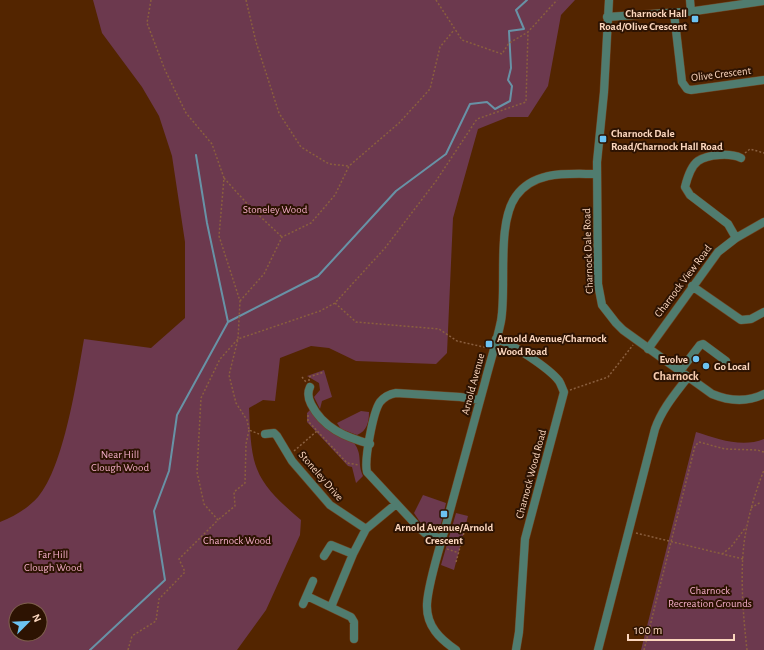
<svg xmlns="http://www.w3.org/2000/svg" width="764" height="650" viewBox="0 0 764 650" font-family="'Alegreya Sans',sans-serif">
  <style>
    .green { fill: #6c394e; fill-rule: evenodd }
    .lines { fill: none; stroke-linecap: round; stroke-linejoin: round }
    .stream { stroke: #6892a6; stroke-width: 2 }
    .minor-casing { stroke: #714522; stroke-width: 9 }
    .path { stroke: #8a5f3e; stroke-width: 1.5; stroke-dasharray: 2 2; stroke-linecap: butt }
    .minor { stroke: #507c6f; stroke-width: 8 }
    .poi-dot { fill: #6cc3f2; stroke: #2d1302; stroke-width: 1.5 }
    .labels { text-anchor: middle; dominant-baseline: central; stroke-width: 4; stroke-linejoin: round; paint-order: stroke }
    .poi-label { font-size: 11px; font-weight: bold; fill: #fbd6be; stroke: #2d1302; text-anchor: start }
    .street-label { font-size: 11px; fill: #fbd6be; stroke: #2d1302 }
    .park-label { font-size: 11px; fill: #f2acc7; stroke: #2d1302 }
    .neighbourhood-label { font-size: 12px; font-weight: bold; fill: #f9cdb1; stroke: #2d1302 }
  </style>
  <rect width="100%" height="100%" fill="#532500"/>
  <path class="green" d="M93,0H575L561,15L548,86L528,117H508L478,129L453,218L447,353L436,364L356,361L329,348L311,346L280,358L275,401L263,400L249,408C250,426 250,452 257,469C265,490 285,506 301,520L300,535L266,610L237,650H0V522C15,516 27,509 38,497C64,467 77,379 84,339L151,348L185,318V242L172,156L159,116L142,87L102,33ZM16,610H40V634H16Z
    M324,370L332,397L322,401L320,409L314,397L320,390L319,383L307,376Z
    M310,410L319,422L354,443C363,455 357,463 363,476L356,483L352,467L348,466L307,422V413Z
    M361,411L369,412C369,422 367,431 357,435L341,429L337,423Z
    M696,432C718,439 742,448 764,439V650H641Z
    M423,495L446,503L441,524L430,528L420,522L414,513Z
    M456,513L468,516L454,570L441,565Z"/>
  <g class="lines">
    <path class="stream" d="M196,155L207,223L228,322
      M90,650L165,580L154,511L169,471L177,415L228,322L318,276L396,191L446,154L470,104L487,102L495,109L510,101L512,86L508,80L511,68L509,31L524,29L516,10L527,0"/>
    <defs>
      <path id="minor" d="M609,0L604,92L597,162L598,284L602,305L616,323L623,330L712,394C729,401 746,403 764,394
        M690,0L691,12
        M674,13L682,82L687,89L691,90L764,80
        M607,17L695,11L764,1
        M736,238L728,224L690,195L685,187C687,179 691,166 698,161C708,154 731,153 741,158
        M692,286L741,320L751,319L764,312
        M496,339C510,342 550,369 559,381C561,384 562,388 564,392L525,539L519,632L516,650
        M648,349L718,252L736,238L764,222
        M680,371L700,345L703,344L726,361
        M310,387C307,393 308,398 311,404C323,428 345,437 370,444
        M265,434L274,433L277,436L292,461L330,505L366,529
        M442,539L425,533L419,528L367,472C364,460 373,412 380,402C385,396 390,394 396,393L460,397L480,400
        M324,556L331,545L353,554
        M307,596L351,617L354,622V639
        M303,604L313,581
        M331,607L353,554L366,529L396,504
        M456,650C440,639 426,626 427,604C428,583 440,547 446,525C459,477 472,430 485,382C490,362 497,341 501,321C507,287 496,224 516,196C535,170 568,174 596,174
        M598,650L655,429C662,409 675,394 688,377"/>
    </defs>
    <use href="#minor" class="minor-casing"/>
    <path class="path" d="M151,0L147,23L165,70L186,113L212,144L224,178L219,236L240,301L238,339L229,375L236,403L247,420L249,430L259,434
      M246,0L256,42L279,113L301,147L329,164L349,166
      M436,0L462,40L502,54L509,43L528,32L557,0
      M745,153L750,149L764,153
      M224,178L250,207L282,237
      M240,301L264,274L282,237L311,223L335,195L349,166L399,123L430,89L440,47L454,30
      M335,303L356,322L439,329L457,341L488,348
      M302,377L306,382
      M309,381V377L324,372
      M570,390L608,377L633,345
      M308,415V421L347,463L359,465
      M294,451L317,431
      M751,508L761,502
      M219,519L235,506L234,492L245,483L246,444L249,430
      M452,530L463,534
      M636,533L743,559
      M447,549L459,553
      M722,554L731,547L746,527
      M456,562L466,525
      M128,650L132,636L156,621L159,599L185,572L179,559L218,520L204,504L197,472L201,398L220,359L238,339L320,311L335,303L385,248L436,181L477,119L526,102L528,32
      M644,650L695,446L699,442L725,449L757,450L764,452
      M747,650C743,615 739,566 746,531C750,510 756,490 764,470"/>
    <use href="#minor" class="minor"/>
  </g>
  <g class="poi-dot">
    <rect x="691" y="15" width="8" height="8" rx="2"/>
    <rect x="599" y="135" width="8" height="8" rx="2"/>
    <rect x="485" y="340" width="8" height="8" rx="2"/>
    <circle cx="696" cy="359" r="4"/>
    <circle cx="706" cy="366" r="4"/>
    <rect x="440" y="510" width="8" height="8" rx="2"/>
  </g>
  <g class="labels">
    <g class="poi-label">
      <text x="687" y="13" text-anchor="end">Charnock Hall<tspan x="687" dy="13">Road/Olive Crescent</tspan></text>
      <text x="611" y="133">Charnock Dale<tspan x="611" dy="13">Road/Charnock Hall Road</tspan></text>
      <text x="497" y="338">Arnold Avenue/Charnock<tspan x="497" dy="13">Wood Road</tspan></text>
      <text x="688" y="359" text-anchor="end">Evolve</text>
      <text x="714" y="366">Go Local</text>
      <text x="444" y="527" text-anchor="middle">Arnold Avenue/Arnold<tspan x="444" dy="13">Crescent</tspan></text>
    </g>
    <g class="street-label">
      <text transform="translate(721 74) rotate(-7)">Olive Crescent</text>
      <text transform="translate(588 251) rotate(-92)">Charnock Dale Road</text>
      <text transform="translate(683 281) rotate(-53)">Charnock View Road</text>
      <text transform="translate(473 384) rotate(-75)">Arnold Avenue</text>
      <text transform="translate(531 474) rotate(-75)">Charnock Wood Road</text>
      <text transform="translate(321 476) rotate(49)">Stoneley Drive</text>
    </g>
    <g class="park-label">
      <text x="275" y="209">Stoneley Wood</text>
      <text x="120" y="454">Near Hill<tspan x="120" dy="13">Clough Wood</tspan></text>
      <text x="237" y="540">Charnock Wood</text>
      <text x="53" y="554">Far Hill<tspan x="53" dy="13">Clough Wood</tspan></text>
      <text x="710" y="590">Charnock<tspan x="710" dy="13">Recreation Grounds</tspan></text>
    </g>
    <g class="neighbourhood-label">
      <text x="676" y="376">Charnock</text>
    </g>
  </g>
  <g transform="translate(28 622) rotate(66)"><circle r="19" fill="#2d1302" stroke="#7f614d"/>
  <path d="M0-3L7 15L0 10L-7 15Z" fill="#6cc3f2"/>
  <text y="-6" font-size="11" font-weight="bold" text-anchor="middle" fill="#fbd6be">N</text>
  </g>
  <path d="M628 634v6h106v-6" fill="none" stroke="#fbd6be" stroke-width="2"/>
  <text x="634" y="634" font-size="12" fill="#fbd6be" stroke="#2d1302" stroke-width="3" paint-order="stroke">100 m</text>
</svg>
